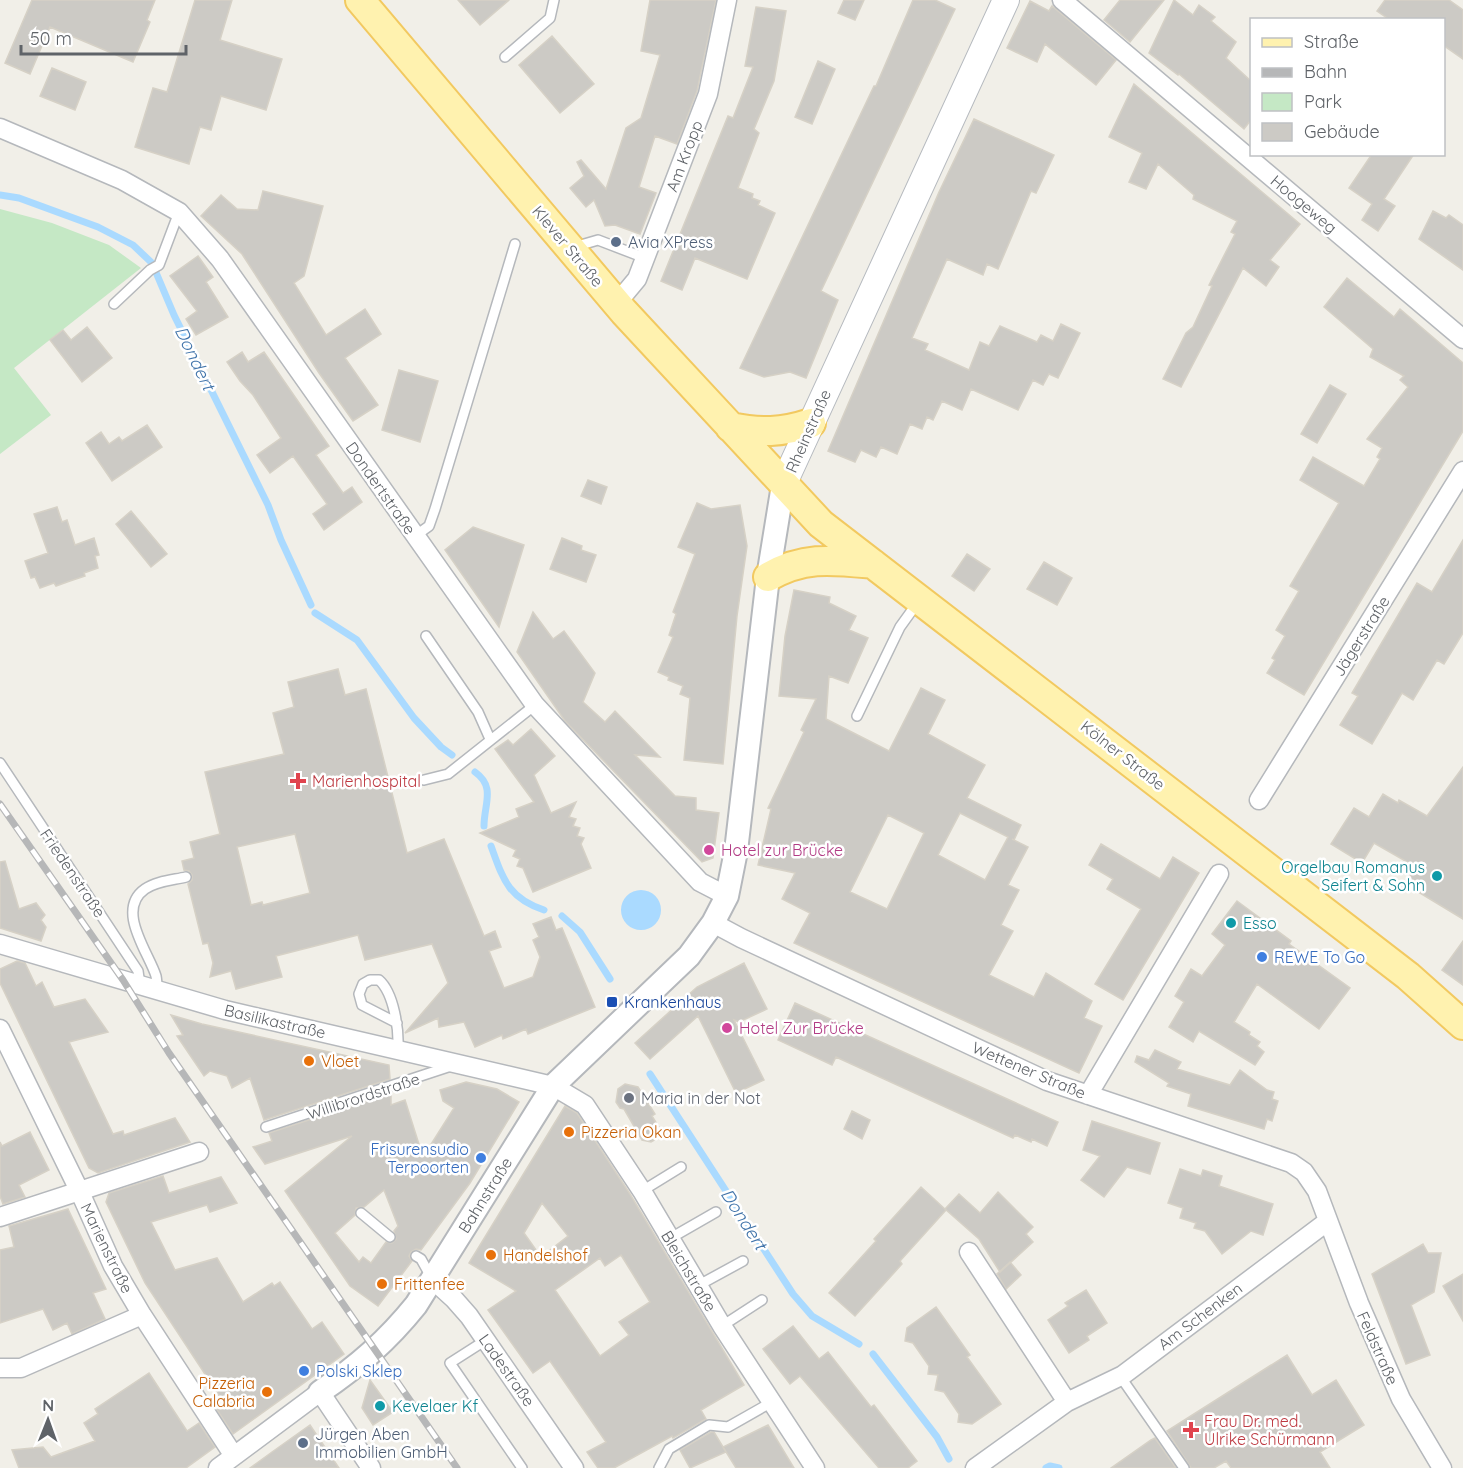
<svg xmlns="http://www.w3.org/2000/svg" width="1463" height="1468" viewBox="0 0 1463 1468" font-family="Quicksand,sans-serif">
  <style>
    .green { fill: #c5e8c5 }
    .water { fill: #aadaff }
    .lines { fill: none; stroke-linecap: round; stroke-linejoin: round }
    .stream { stroke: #aadaff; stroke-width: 7 }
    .building { fill: #cccac5; stroke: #d6d1c6; stroke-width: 1.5; fill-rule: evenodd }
    .service-casing { stroke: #b5b8bc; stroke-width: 12 }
    .minor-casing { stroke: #b5b8bc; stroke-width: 21 }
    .tertiary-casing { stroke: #b5b8bc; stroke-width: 26 }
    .secondary-casing { stroke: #b6babf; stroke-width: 28 }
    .primary-casing { stroke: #f2c960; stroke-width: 32 }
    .service { stroke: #fff; stroke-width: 9 }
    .minor { stroke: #fff; stroke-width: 18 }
    .tertiary { stroke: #fff; stroke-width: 22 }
    .secondary { stroke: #fff; stroke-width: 26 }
    .primary { stroke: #fff2af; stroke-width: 28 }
    .rail-casing { stroke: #b6b7b8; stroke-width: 7 }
    .rail { stroke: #fff; stroke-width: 4.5; stroke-dasharray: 14; stroke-linecap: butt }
    .service-dot { fill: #5c6f8a; stroke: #fff; stroke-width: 2 }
    .health-dot { fill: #e0444e; stroke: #fff; stroke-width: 2 }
    .hotel-dot { fill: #d1479c; stroke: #fff; stroke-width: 2 }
    .culture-dot { fill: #0f9aa8; stroke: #fff; stroke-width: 2 }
    .shop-dot { fill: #3f7fe0; stroke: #fff; stroke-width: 2 }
    .transit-dot { fill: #1a4fb4; stroke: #fff; stroke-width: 2 }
    .food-dot { fill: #e8710a; stroke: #fff; stroke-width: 2 }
    .worship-dot { fill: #6b7280; stroke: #fff; stroke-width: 2 }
    .labels { text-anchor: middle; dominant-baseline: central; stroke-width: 5; stroke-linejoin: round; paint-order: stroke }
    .street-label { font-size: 16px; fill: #5f6368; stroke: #fff }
    .service-label { font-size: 16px; fill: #4e5e75; stroke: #fff; text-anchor: start }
    .health-label { font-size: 16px; fill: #be3a42; stroke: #fff; text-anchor: start }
    .hotel-label { font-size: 16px; fill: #b23c85; stroke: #fff; text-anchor: start }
    .culture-label { font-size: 16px; fill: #0d838f; stroke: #fff; text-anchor: start }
    .shop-label { font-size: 16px; fill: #366cbe; stroke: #fff; text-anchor: start }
    .transit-label { font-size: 16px; fill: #164399; stroke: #fff; text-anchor: start }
    .food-label { font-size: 16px; fill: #c56008; stroke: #fff; text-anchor: start }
    .worship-label { font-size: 16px; fill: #5b616d; stroke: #fff; text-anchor: start }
    .water-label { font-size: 18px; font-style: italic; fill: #4174aa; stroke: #fff }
  </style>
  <rect width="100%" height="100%" fill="#f1efe8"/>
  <path class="green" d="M0,209L52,223L109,245L141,268L14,368L51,415L0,454Z"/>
  <path class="water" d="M621 910a20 20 0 1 1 40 0a20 20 0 1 1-40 0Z"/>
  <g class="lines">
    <path class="stream" d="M0,195L19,198L98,227L133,245L152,263L174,315L268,505L281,540L311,605
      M315,613L357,640L414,718L441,747L452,755
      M475,772C496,787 484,804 484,826
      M491,846C503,879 508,898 544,910
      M562,916L580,932L610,979
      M650,1074L793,1294L812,1316L859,1344
      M873,1354L937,1437L949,1459
      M1046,1468L1050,1466L1059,1468"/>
  </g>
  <path class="building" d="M32,0H155L147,20L150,22L133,62L50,27L30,74L5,63Z
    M195,0H232L220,40L282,59L266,110L221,96L211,130L200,127L189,164L135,147L153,88L167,92Z
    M458,0H509L480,25Z
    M650,0H716L697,91L677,144L655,136L649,155L639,187L656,193L640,234L615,225L605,226L594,200L586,207L570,188L584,176L577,162L581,160L606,189L626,128L641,118L660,55L641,51Z
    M844,0H864L855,20L838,13Z
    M913,0H935L955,9L821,291L838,300L806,378L790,372L764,377L740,368L874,86H876Z
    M1120,0H1164L1130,42L1104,20Z
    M1174,0L1193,15L1199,5L1215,17L1211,21L1236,42L1226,58L1251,81V120L1244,129L1179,74L1178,75L1149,53Z
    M1385,0H1449L1463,10V59L1443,45V20H1390L1377,11Z
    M1030,1L1049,11L1052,6L1116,60L1096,85L1045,44L1037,62L1007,48Z
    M756,7L786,11L774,81L754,129L759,133L738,188L753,194L752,198L760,201L758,205L775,213L747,279L695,258L682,290L661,281L728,116L733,118L753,67L745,66Z
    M552,36L594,84L560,113L519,65Z
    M818,61L835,69L812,124L795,117Z
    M52,68L86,82L75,110L40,96Z
    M1134,84L1300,224L1270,260L1279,267L1266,286L1243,268L1181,387L1163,379L1186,333L1193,327L1212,286L1209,285L1235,234L1231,232L1237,221L1193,199L1194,195L1158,164L1146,189L1129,182L1142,153L1109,137Z
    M974,119L1054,155L1036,193L1031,191L998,269L987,264L983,275L947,259L912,338L928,344L925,350L969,370L980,342L989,346L1000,326L1037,342L1041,335L1053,341L1061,324L1080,333L1058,378L1049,374L1043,385L1033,380L1018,410L971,389L962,410L942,401L933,420L927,417L922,429L910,424L897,454L881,447L876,457L861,450L855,462L828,451L939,192Z
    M1372,154H1414L1384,199L1395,206L1378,231L1362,220L1372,204L1349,188Z
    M263,191L323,206L304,276L294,283L326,335L365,309L381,334L345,358L378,405L353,421L319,373L242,254L201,216L221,195L237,209L258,210Z
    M1433,211L1446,218L1449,215L1463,225V270L1419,239Z
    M198,256L213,277L206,282L228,317L196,335L186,319L197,311L170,276Z
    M1347,278L1394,317L1400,309L1463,363V431L1304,695L1267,673L1275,660L1272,658L1285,636L1276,630L1299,591L1290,586L1339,503L1300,480L1313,457L1364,486L1380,459L1377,457L1382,448L1367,439L1408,387L1400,380L1404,376L1370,357L1373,349L1324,307Z
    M87,327L112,358L82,382L50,340L63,330L71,340Z
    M242,352L248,362L264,352L329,446L316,455L343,493L352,487L362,502L324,530L313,514L327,504L293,456L270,473L257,455L281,438L253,395L240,381L227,362Z
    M399,370L438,381L420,442L382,430Z
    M1330,385L1346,394L1317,443L1301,434Z
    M147,425L162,447L112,481L86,443L101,432L109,444L119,437L122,441Z
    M588,480L607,487L601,504L581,496Z
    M697,503L711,509L740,505L747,546L737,616L723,764L684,760L690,698L680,694L683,686L668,680L669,677L658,672L673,637L669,635L676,614L673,612L695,554L678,547Z
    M57,507L62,522L67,520L75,545L94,538L99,555L95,556L98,568L84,573L85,576L70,581L56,586L54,583L40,588L35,577L31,578L25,561L48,553L34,514Z
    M131,511L167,554L151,567L116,524Z
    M473,527L524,545L499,627L445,550Z
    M562,538L582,546L581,550L596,555L586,582L550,569Z
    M1463,540V633L1444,664L1437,660L1413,700L1402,693L1372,744L1340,725L1358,696L1352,693L1417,583L1432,592Z
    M967,554L990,569L974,591L952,576Z
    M1044,562L1072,578L1057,605L1027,589Z
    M794,590L830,597L829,603L856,616L849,630L868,638L848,683L829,676L826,719L889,751L921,688L945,700L928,734L985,765L967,798L1021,825L1014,840L1012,839L1028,847L1008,885L1019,890L1001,925L1013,931L989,975L1034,997L1046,973L1092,1001L1084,1018L1102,1026L1079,1073L794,943L810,913L782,899L795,873L758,865L771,809L768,808L804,732L801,730L816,699L779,696L785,636ZM960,813L1008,837L985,880L938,855ZM888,815L924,833L887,909L850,892Z
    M533,612L553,639L564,631L595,673L583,702L605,722L615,711L660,757L635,755L675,796L696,798V810L719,813L713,858L702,862L565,721L517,652Z
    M338,669L345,695L366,689L407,853L444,839L484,936L495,931L501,947L489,951L504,988L533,977L540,957L533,940L539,937L533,924L551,917L556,930L562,928L595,1007L528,1034L526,1029L503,1039L502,1035L475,1047L464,1022L439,1027L438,1018L405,1033L448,983L432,944L365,960L358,935L276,956L282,977L236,989L231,971L210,977L213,963L208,943L203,944L188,884L192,880V875L189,871L184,870L182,861L194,858L190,842L220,834L205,772L284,754L273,713L294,707L288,682ZM295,834L310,893L263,905L262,902L251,905L237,847Z
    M531,729L555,756L534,775L551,813L576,802L569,817L576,819L573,826L580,828L577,836L584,838L581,844L591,868L533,892L523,868L517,866L520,859L513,856L516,850L480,833L519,817L516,809L534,802L495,749L508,740L513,745Z
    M1463,767V919L1405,884L1416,867L1374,843L1362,863L1331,844L1354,808L1369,817L1383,794L1398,803L1399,800L1427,816Z
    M1101,844L1160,879L1173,857L1199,873L1123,1000L1095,984L1141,909L1107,889L1113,879L1089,865Z
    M5,861L19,909L36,903L45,915L41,920L46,927L41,941L0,928V862Z
    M1237,901L1291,941L1289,944L1350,988L1319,1029L1257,984L1234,1022L1250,1032L1249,1035L1260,1042L1257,1046L1264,1052L1255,1065L1199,1031L1193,1042L1169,1027L1184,1002L1175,996L1191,969L1202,976L1225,945L1212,934Z
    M1463,941V985L1442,970Z
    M17,961L25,963L36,986L42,982L54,1007L85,999L108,1032L69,1042L113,1134L123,1131L124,1135L175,1118L190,1142L98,1173L89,1168L0,983V969Z
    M744,963L767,1009L739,1022L734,1020L764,1080L736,1093L698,1016L650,1059L635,1043L697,987Z
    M795,1003L1058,1122L1047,1146L1032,1139L1031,1142L1015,1135L1013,1138L836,1057L832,1065L778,1040Z
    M171,1015L202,1024L389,1065L390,1079L264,1120L250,1078L232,1088L227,1076L210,1071L204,1076L177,1036L183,1035Z
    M1155,1050L1181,1062L1177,1069L1230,1085L1240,1070L1267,1090L1274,1092L1272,1099L1278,1101L1272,1121L1267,1119L1264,1129L1188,1106L1191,1094L1167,1086L1169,1083L1135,1062L1137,1056L1149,1060Z
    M466,1082L497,1089L519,1102L470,1183L421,1250L416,1249L411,1252L409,1256L412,1261L378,1306L350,1286L285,1191L352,1136L265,1164L253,1147L272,1141L269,1133L391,1093V1105L405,1100L423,1157L454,1108L443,1101L440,1090ZM384,1190L398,1226L394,1231L396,1239L392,1243L386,1242L371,1263L363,1257L359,1262L335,1233L355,1215L356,1208L364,1207Z
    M625,1084L638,1087L655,1114L652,1116L660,1129L658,1138L651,1142L642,1140L624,1109L620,1108L616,1102L618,1089Z
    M565,1106L577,1113L630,1194L744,1385L701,1410L706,1419L673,1438L672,1436L614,1468H598L587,1452L606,1442L550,1361L533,1373L488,1310L516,1291L469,1263ZM542,1203L568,1236L541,1257L524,1233ZM621,1255L650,1302L619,1322L629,1335L600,1356L555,1290L600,1258L605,1266Z
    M852,1111L870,1120L862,1139L844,1129Z
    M1092,1121L1160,1143L1150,1174L1127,1167L1104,1197L1081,1180L1100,1156L1083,1150Z
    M30,1132L49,1170L19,1185L25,1197L3,1204L0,1196V1142L2,1146Z
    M1180,1169L1201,1176L1203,1170L1222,1176L1219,1186L1273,1204L1263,1235L1251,1231L1222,1254L1205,1231L1194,1228L1196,1223L1180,1218L1183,1208L1168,1203Z
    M163,1176L169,1193L221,1177L237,1203L210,1212L207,1205L151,1222L175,1270L217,1258L243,1302L272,1283L274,1286L280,1282L312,1329L322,1322L344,1354L233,1434L217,1410L224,1403L145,1283L106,1202L109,1193Z
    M921,1187L946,1210L900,1261L902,1264L855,1316L829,1293L876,1241L874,1239Z
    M998,1192L1033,1227L1026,1234L1033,1242L1000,1272L979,1239L945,1209L959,1194L980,1213Z
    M68,1209L106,1289L93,1293L105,1319L72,1334L67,1323L53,1330L43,1309L0,1323V1250L14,1247L9,1226Z
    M1423,1244L1428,1253H1441L1434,1292L1411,1305L1430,1355L1406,1364L1372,1274Z
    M1010,1262L1021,1275L1006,1289L997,1274Z
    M1463,1274V1321L1443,1286Z
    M1086,1290L1107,1323L1087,1336L1089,1340L1069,1353L1048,1320L1068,1306L1065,1303Z
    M936,1307L970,1355L967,1357L1001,1404L972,1424L958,1422L959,1414L944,1392L935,1390L938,1375L928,1374L929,1366L913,1343L905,1341L907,1328Z
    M793,1326L819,1359L828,1352L871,1407L874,1405L917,1461L908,1468H879L800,1376L790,1384L763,1349Z
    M1287,1355L1312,1395L1336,1380L1364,1425L1320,1452L1330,1468H1231L1226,1461L1214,1468H1191L1167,1431Z
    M149,1373L187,1431L199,1423L215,1447L186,1468H19L12,1450L43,1447L51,1457L95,1441L84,1423L98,1414L95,1409Z
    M370,1380L393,1412L373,1425L362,1408Z
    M310,1425L339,1468H250L272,1452Z
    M768,1425L794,1468H736L723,1447Z
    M711,1432H714L726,1452L690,1468L680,1450Z
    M1155,1438L1176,1468H1111L1151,1440Z"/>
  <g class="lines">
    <defs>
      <path id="service" d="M505,57L550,18L554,0
        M574,247L598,240L645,258
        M114,304L150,270L159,265L179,212
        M415,536L429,526L435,509L515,244
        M426,636L478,712L490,739
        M857,716L900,627L918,602
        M0,763L138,971L140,985
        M424,780L448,774L535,705
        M157,991C157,986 157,981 156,976C149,953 115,910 145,889C156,881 173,880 186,877
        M397,1023L362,1005L359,994L363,984L370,980H379C394,993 399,1030 398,1049
        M266,1127L451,1066
        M642,1191L681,1167
        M361,1213L390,1237
        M669,1239L716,1212
        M416,1256L421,1259L431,1277
        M699,1285L743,1261
        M722,1326L762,1300
        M486,1340L450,1363L522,1468
        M1120,1376L1184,1468
        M659,1468L669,1449L709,1425L728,1427L772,1402"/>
      <path id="minor" d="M1062,0L1463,339
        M0,128L122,180L179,212L220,259L535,705L700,882L727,896
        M617,303L637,279L708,94L727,0
        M1259,800L1463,471
        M713,923L741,938L1047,1081L1291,1163L1304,1172L1317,1191L1359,1303L1401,1399L1442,1468
        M0,944L225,1010L553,1086L585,1105L642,1191L722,1326L815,1468
        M0,1029L79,1190L113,1266L142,1315L234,1456
        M1088,1095L1219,874
        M0,1217L199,1152
        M969,1252L1067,1402
        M432,1279L454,1299L469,1316L574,1468
        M0,1368H21L142,1315
        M218,1468L320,1392L371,1468
        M975,1468L1067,1402L1123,1375L1328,1221"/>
      <path id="tertiary" d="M320,1392C358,1366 387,1341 416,1305L553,1086L689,956L713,923L727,896L736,851L768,577L783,485"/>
      <path id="secondary" d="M783,485L1006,0"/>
      <path id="primary" d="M360,0L624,312L821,524L1408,976L1463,1025
        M730,427C761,433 781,433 811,423
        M768,577C804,556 832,560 873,564"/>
    </defs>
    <use href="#service" class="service-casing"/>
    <use href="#minor" class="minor-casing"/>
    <use href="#tertiary" class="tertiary-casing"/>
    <use href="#secondary" class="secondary-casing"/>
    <use href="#primary" class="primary-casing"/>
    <use href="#service" class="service"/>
    <use href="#minor" class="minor"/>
    <use href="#tertiary" class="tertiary"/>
    <use href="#secondary" class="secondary"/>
    <use href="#primary" class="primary"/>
    <defs>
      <path id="rail" d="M0,804L123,980L169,1053L457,1468"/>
    </defs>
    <use href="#rail" class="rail-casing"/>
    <use href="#rail" class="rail"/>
  </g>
  <g class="service-dot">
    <circle cx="616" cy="242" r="6"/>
    <circle cx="303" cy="1443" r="6"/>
  </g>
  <g class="health-dot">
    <path d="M295 772h6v6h6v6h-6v6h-6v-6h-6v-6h6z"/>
    <path d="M1188 1421h6v6h6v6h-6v6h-6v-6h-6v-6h6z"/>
  </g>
  <g class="hotel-dot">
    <circle cx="709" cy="850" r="6"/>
    <circle cx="727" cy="1028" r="6"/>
  </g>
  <g class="culture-dot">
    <circle cx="1437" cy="876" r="6"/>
    <circle cx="1231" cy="923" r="6"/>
    <circle cx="380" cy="1406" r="6"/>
  </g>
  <g class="shop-dot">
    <circle cx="1262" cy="957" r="6"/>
    <circle cx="481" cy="1158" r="6"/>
    <circle cx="304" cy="1371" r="6"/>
  </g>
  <rect class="transit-dot" x="606" y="996" width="12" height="12" rx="3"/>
  <g class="food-dot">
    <circle cx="309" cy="1061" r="6"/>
    <circle cx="569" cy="1132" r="6"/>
    <circle cx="491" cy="1255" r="6"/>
    <circle cx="382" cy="1284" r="6"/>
    <circle cx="267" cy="1392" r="6"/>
  </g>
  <circle class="worship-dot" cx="629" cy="1098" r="6"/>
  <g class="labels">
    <g class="street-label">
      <text transform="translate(684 156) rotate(-69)">Am Kropp</text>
      <text transform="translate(1304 204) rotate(40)">Hoogeweg</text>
      <text transform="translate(568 246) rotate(50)">Klever Straße</text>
      <text transform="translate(808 431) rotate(-66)">Rheinstraße</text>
      <text transform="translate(381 488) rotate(55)">Dondertstraße</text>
      <text transform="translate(1361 636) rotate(-58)">Jägerstraße</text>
      <text transform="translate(1123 755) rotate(38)">Kölner Straße</text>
      <text transform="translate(73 873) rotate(56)">Friedenstraße</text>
      <text transform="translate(275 1021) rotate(13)">Basilikastraße</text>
      <text transform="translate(1029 1070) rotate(23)">Wettener Straße</text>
      <text transform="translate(363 1096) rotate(-18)">Willibrordstraße</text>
      <text transform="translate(485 1195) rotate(-58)">Bahnstraße</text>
      <text transform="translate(107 1248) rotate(64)">Marienstraße</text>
      <text transform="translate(689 1271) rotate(59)">Bleichstraße</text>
      <text transform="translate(1200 1316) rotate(-37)">Am Schenken</text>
      <text transform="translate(1378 1348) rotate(66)">Feldstraße</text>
      <text transform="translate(507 1370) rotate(55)">Ladestraße</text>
    </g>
    <g class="service-label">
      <text x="628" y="242">Avia XPress</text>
      <text x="315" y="1434">Jürgen Aben<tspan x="315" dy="18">Immobilien GmbH</tspan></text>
    </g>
    <g class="health-label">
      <text x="312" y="781">Marienhospital</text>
      <text x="1204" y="1421">Frau Dr. med.<tspan x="1204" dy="18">Ulrike Schürmann</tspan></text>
    </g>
    <g class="hotel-label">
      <text x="721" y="850">Hotel zur Brücke</text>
      <text x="739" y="1028">Hotel Zur Brücke</text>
    </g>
    <g class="culture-label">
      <text x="1425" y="867" text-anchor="end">Orgelbau Romanus<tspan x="1425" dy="18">Seifert &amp; Sohn</tspan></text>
      <text x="1243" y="923">Esso</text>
      <text x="392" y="1406">Kevelaer Kf</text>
    </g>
    <g class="shop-label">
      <text x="1274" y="957">REWE To Go</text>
      <text x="469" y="1149" text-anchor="end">Frisurensudio<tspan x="469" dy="18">Terpoorten</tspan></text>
      <text x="316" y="1371">Polski Sklep</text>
    </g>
    <g class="transit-label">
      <text x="624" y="1002">Krankenhaus</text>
    </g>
    <g class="food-label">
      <text x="321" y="1061">Vloet</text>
      <text x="581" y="1132">Pizzeria Okan</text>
      <text x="503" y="1255">Handelshof</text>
      <text x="394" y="1284">Frittenfee</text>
      <text x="255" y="1383" text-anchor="end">Pizzeria<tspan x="255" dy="18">Calabria</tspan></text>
    </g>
    <g class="worship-label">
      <text x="641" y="1098">Maria in der Not</text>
    </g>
    <g class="water-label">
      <text transform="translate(195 358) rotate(64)">Dondert</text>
      <text transform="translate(744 1219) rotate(57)">Dondert</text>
    </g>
  </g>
  <rect x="1250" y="18" width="195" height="138" fill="#ffffff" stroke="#bfc1c3" stroke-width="1.5"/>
  <rect x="1262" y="38" width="30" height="9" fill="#fff2af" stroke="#bfc1c3" stroke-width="1.5"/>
  <text x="1304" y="48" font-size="18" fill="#5f6368">Straße</text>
  <rect x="1262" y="68" width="30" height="9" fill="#b6b7b8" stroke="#bfc1c3" stroke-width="1.5"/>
  <text x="1304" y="78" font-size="18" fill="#5f6368">Bahn</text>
  <rect x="1262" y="93" width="30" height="18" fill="#c5e8c5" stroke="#bfc1c3" stroke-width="1.5"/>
  <text x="1304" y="108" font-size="18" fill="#5f6368">Park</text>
  <rect x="1262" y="123" width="30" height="18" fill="#cccac5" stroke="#bfc1c3" stroke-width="1.5"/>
  <text x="1304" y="138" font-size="18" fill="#5f6368">Gebäude</text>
  <g transform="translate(48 1420) rotate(1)" stroke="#ffffff" stroke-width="4.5" paint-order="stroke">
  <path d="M0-4.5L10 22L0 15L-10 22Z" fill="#5f6368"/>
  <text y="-9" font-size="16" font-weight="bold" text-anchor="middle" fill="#5f6368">N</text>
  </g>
  <path d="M21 45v9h165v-9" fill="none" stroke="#5f6368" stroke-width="3"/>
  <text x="30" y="45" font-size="18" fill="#5f6368" stroke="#ffffff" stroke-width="4.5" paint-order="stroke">50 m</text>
</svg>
